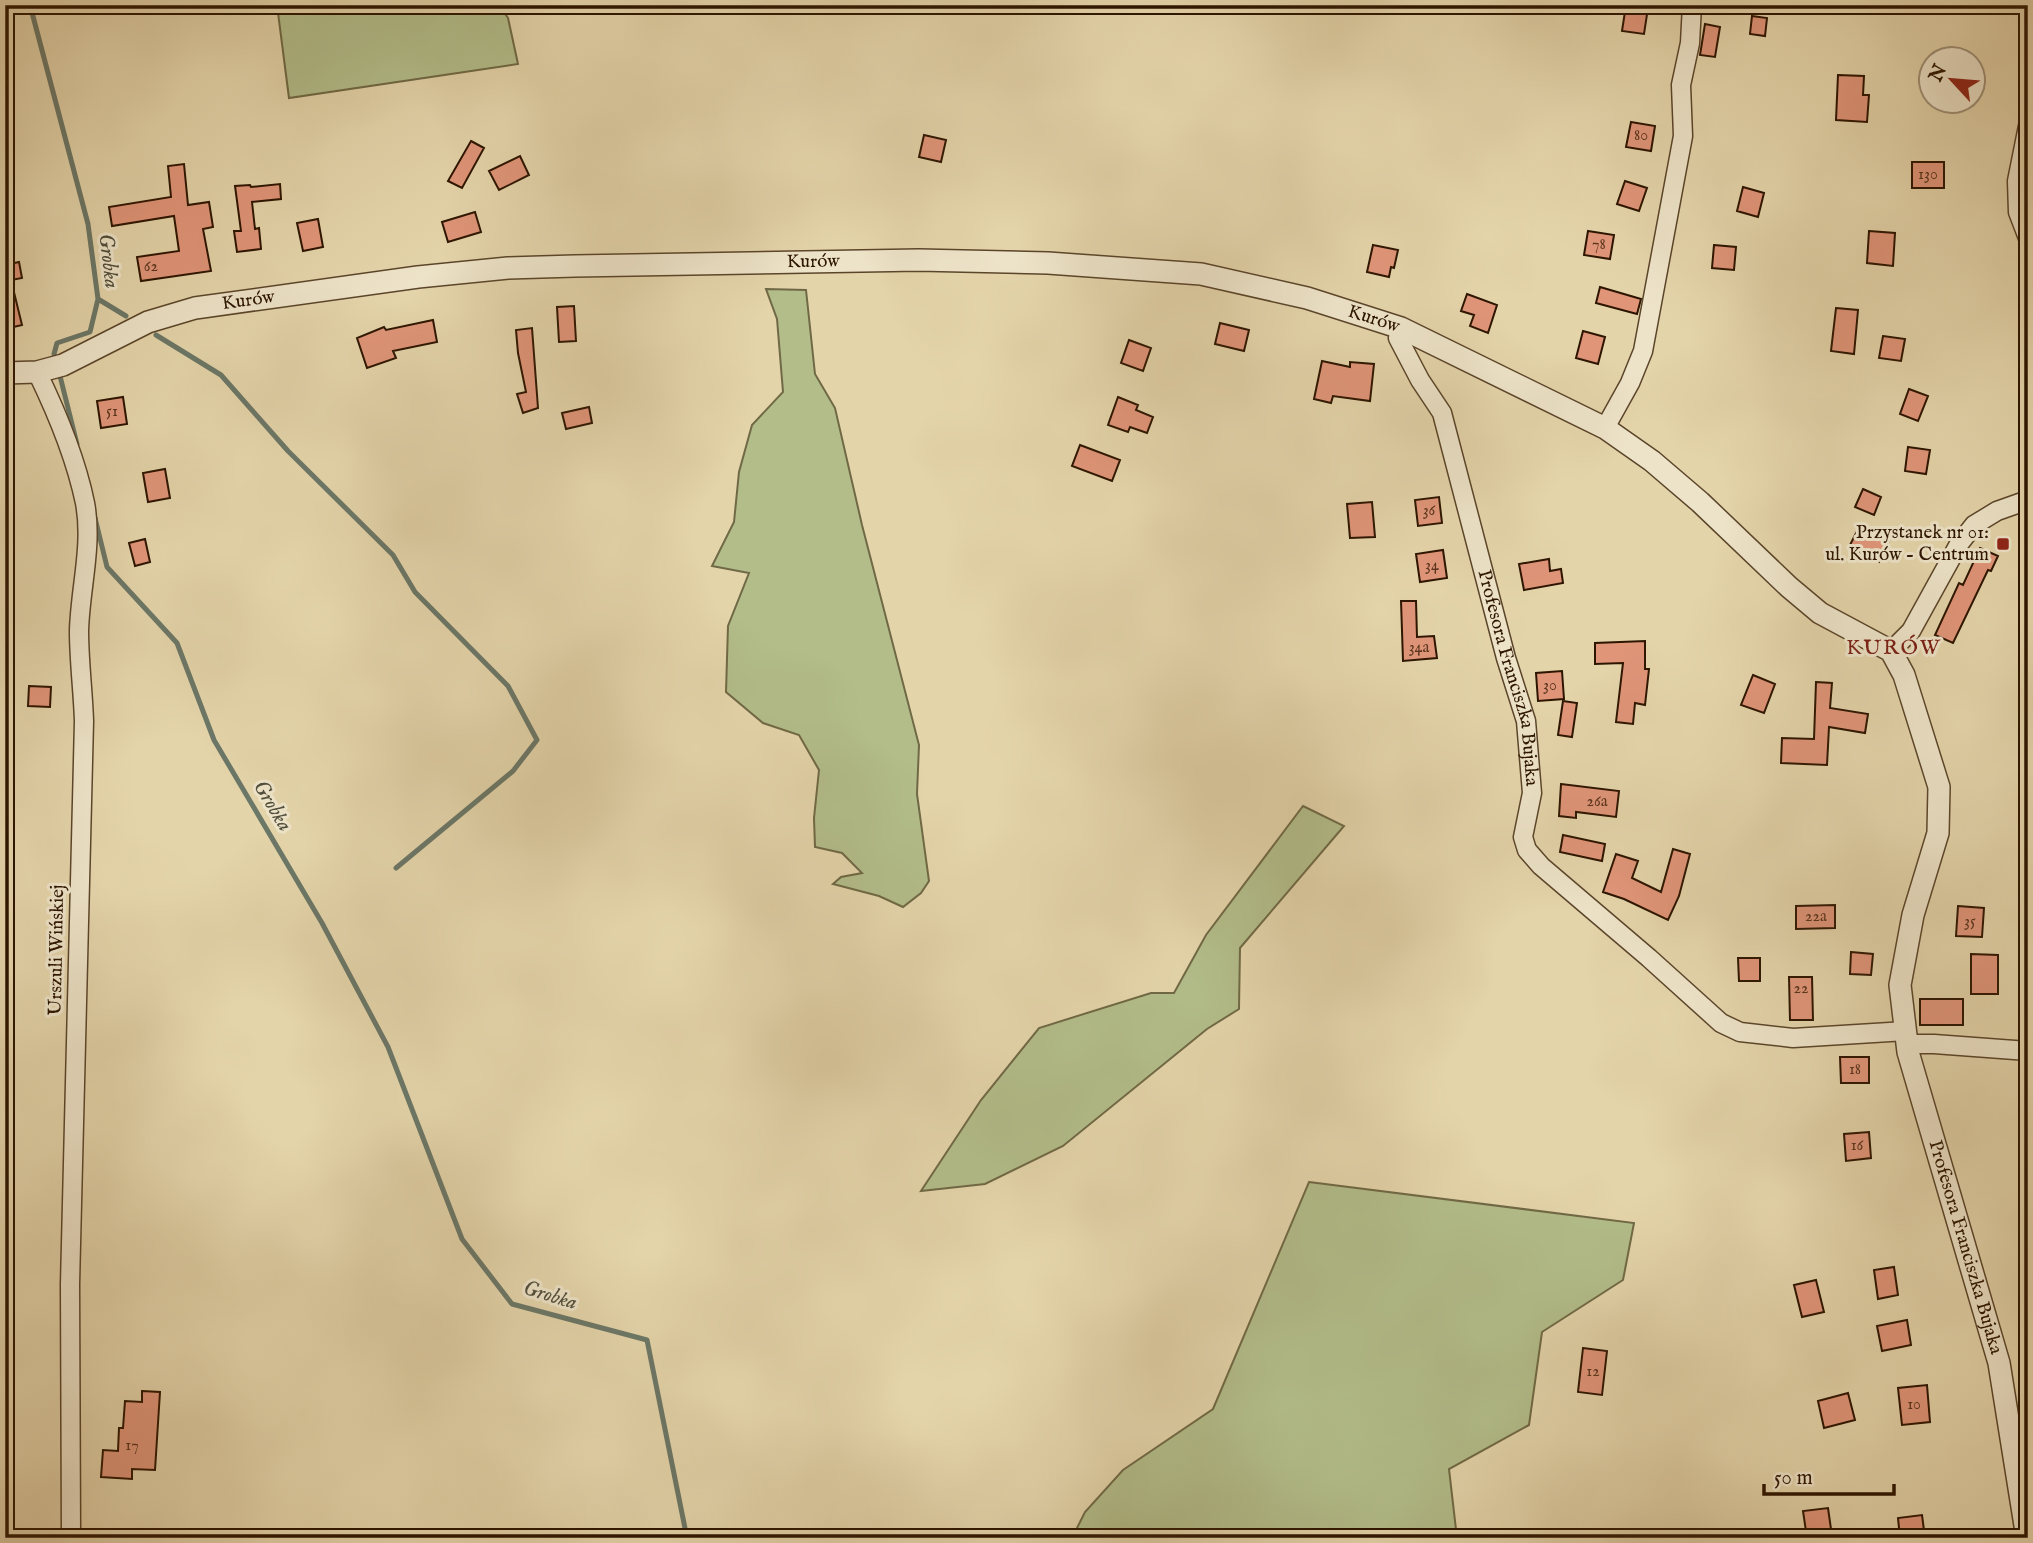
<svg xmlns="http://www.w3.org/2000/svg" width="2033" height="1543" viewBox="0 0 2033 1543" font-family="'IM FELL English',serif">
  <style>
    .green { fill: #b2bd8a; stroke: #706945; stroke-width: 2 }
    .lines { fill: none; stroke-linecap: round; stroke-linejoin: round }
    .stream { stroke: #6b7767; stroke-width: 5 }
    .building { fill: #e09579; stroke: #2d1500; stroke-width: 2 }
    .minor-casing { stroke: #5b452a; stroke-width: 21 }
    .tertiary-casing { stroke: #5b452a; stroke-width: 24 }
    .minor { stroke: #ede3c8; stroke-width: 18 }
    .tertiary { stroke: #ede3c8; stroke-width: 21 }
    .poi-dot { fill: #8f2418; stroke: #ede3c8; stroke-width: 2.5 }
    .labels { text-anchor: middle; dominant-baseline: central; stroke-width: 6; stroke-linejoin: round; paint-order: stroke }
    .number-label { font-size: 16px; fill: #5a351e }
    .street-label { font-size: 19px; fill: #2d1500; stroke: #ede3c8 }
    .poi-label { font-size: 19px; fill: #2d1500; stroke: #ede3c8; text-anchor: end }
    .water-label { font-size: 21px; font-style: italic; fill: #514e3c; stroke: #ede3c8 }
    .neighbourhood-label { font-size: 21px; letter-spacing: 2px; fill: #7a1f14; stroke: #ede3c8 }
  </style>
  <rect width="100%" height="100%" fill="#e4d4aa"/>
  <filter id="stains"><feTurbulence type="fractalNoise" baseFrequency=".00286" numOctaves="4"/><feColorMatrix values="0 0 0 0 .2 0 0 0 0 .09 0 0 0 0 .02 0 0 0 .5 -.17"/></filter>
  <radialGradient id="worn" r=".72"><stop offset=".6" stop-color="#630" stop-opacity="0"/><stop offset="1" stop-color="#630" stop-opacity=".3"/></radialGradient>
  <path class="green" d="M277,5H499L508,18L518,64L289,98Z
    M766,289L806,290L815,374L835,408L862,525L919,745L917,794L929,881L921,893L903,907L879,896L833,884L841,877L862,873L842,853L815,847L814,818L819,770L799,735L763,723L726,692L728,626L749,573L712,566L734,522L739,472L752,425L783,392L777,319Z
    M1303,806L1344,826L1240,948L1239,1009L1207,1029L1063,1146L985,1184L921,1191L981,1100L1039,1028L1151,993H1174L1206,935Z
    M1309,1182L1634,1223L1623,1280L1542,1332L1529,1425L1449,1469L1457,1538H1072L1085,1512L1123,1470L1213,1409Z"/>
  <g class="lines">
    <path class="stream" d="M30,5L88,224L98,299L90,332L57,343L54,354L56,362
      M98,299L126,316
      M156,335L221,375L288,451L393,555L415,592L508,686L537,740L513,771L396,868
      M59,372L77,444
      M95,518L107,567L177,643L214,740L322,923L388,1047L462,1239L512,1304L647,1340L687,1538"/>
  </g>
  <path class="building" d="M1626,5L1648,8L1644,34L1622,31Z
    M1752,16L1767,18L1765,36L1750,34Z
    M1705,24L1720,27L1715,57L1700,55Z
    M1838,75L1864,76L1863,95H1869L1867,122L1836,120Z
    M1631,122L1655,126L1651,151L1626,147Z
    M924,135L946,140L941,162L919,157Z
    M471,141L484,148L462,188L448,181Z
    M520,156L529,175L499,190L489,171Z
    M1912,162H1944V188H1912Z
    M184,164L188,205L209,202L213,227L203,229L211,271L141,281L137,257L179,251L174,216L112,226L109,207L171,197L168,166Z
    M1625,181L1647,188L1639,211L1617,204Z
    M280,184L281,199L252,202L255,229L259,228L261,249L237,252L234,231H241L235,186L250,185L251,187Z
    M1743,187L1764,193L1758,217L1737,211Z
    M475,212L481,232L448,242L442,222Z
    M318,219L323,247L303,251L297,223Z
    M1588,231L1614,235L1610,259L1584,255Z
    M1869,231L1895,233L1893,266L1867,263Z
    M1373,245L1398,250L1394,268L1391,267L1389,277L1367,272Z
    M1714,245L1736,247L1734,270L1712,268Z
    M19,262L22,278L11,280L22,325L5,329V265Z
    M1600,287L1641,299L1637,314L1596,303Z
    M1467,294L1497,305L1488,333L1470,326L1474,315L1461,311Z
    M574,306L576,341L559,342L557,307Z
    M1836,308L1858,310L1854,354L1831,351Z
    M433,320L437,342L393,351L396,358L367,368L357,338L384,327L386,330Z
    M1220,323L1249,330L1244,351L1215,344Z
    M532,328L538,408L523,413L517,394L526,392L518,353L516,330Z
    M1583,331L1605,337L1598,364L1576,358Z
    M1883,336L1905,339L1901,361L1879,358Z
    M1129,340L1151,348L1143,371L1121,363Z
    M1322,361L1350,367V362L1374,364L1370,401L1333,396L1331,403L1314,399Z
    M1909,389L1928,396L1918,421L1900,414Z
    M123,397L127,424L101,428L97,401Z
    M1118,397L1138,405L1136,410L1153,417L1147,433L1130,427L1128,432L1108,425Z
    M589,407L592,423L566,429L562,413Z
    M1080,445L1120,460L1112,481L1072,466Z
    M1908,447L1930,450L1926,474L1905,471Z
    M165,469L170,498L148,502L143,473Z
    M1863,489L1881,497L1874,515L1855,507Z
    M1439,497L1442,523L1418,526L1415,500Z
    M1372,502L1375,537L1350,538L1347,504Z
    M1859,527L1889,541L1879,562L1849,547Z
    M145,539L150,562L135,566L129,543Z
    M1980,548L1998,556L1991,571L1988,570L1953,643L1935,635L1959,583L1963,585Z
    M1443,550L1447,578L1420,582L1416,554Z
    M1549,559L1550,571L1561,569L1563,583L1524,590L1519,564Z
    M1401,601H1416L1417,637L1434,636L1437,658L1403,661Z
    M1645,641V669H1649L1645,705L1635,703L1633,724L1616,722L1623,663L1595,664V643Z
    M1562,671L1564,699L1538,701L1536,673Z
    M1753,675L1775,684L1764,713L1741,705Z
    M1816,682L1832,683L1830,708L1868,714L1865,733L1829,727L1827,765L1781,763L1782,738L1814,739Z
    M29,686L51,687L50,707L28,706Z
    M1563,701L1577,703L1572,737L1558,735Z
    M1561,784L1619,791L1616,817L1576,812V818L1559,816Z
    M1563,835L1605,844L1602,861L1560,852Z
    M1673,849L1690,854L1679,896L1668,920L1624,899L1603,892L1616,854L1638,861L1632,878L1661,892Z
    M1835,905V928L1796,929V906Z
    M1958,906L1984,908L1982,937L1956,936Z
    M1851,952L1873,954L1871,975L1850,974Z
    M1971,954L1998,955V994H1971Z
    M1738,958H1760V981H1739Z
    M1789,977H1812L1813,1020H1790Z
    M1920,999H1963V1025H1920Z
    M1840,1057H1869V1083H1841Z
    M1869,1132L1871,1158L1846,1161L1844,1134Z
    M1894,1267L1898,1295L1878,1299L1874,1270Z
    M1816,1280L1824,1312L1802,1317L1794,1285Z
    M1907,1320L1911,1345L1882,1351L1877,1326Z
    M1583,1348L1607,1351L1602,1395L1578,1392Z
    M1927,1385L1930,1422L1902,1425L1898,1388Z
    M142,1391L160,1392L155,1470L132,1469V1479L101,1477L103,1450L118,1451L119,1428H123L125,1401L142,1402Z
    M1848,1393L1855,1420L1824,1428L1818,1401Z
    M1828,1508L1832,1536L1807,1538L1803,1511Z
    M1922,1515L1925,1538H1900L1898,1518Z"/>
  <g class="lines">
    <defs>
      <g id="minor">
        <path d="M2028,126L2017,181L2018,212L2028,238"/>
        <path id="s1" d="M1401,328L1398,338L1420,380L1442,413L1506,658L1526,721L1532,793L1523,837L1527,850L1541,866L1649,958L1721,1023L1740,1032L1793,1038L1906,1031"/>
        <path d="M37,372C57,413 76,459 85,503C93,545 80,589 79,631C79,661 83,691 84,721L70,1284L71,1538"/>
        <path d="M1605,428L1630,383L1643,351L1683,136L1681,85L1690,43L1692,5"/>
        <path d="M1891,651L1911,631L1959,544L1974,525L1997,511L2028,500"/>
        <path d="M1907,1044H1934L2028,1051"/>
      </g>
      <g id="tertiary">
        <path id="s2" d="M5,373L37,372L63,365L148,322L195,308L418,277L508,268L575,266L919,260L1048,263L1201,274L1307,298L1401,328L1605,428L1652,461L1700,502L1789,587L1820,613L1891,651L1904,675L1939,787L1938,833L1913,915L1900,985L1908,1052L1999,1363L2027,1538"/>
      </g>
    </defs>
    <use href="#minor" class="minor-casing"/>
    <use href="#tertiary" class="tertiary-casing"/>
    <use href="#minor" class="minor"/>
    <use href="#tertiary" class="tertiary"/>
  </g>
  <rect class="poi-dot" x="1996" y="537" width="14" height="14" rx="3.5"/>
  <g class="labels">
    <g class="number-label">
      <text x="1641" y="136">80</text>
      <text x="1928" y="175">130</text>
      <text x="1599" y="245">78</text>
      <text x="151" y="267">62</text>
      <text x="112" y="412">51</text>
      <text x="1429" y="511">36</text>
      <text x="1432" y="566">34</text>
      <text x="1419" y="648">34a</text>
      <text x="1550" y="686">30</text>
      <text x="1597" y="802">26a</text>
      <text x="1816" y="917">22a</text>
      <text x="1970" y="922">35</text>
      <text x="1801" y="989">22</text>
      <text x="1855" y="1070">18</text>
      <text x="1857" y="1146">16</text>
      <text x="1593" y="1372">12</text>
      <text x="1914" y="1405">10</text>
      <text x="132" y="1446">17</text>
    </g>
    <g class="street-label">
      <text stroke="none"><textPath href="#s2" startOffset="824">Kurów</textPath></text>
      <text stroke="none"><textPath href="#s2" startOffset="257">Kurów</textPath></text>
      <text stroke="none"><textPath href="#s2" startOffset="1391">Kurów</textPath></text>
      <text stroke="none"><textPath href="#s1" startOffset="371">Profesora Franciszka Bujaka</textPath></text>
      <text transform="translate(57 950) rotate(-89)">Urszuli Wińskiej</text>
      <text stroke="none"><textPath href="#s2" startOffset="2630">Profesora Franciszka Bujaka</textPath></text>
    </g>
    <g class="poi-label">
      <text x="1989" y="533">Przystanek nr 01:<tspan x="1989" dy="22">ul. Kurów - Centrum</tspan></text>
    </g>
    <g class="water-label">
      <text transform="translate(108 261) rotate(83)">Grobka</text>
      <text transform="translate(272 806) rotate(59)">Grobka</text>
      <text transform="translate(550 1296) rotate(17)">Grobka</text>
    </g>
    <g class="neighbourhood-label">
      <text x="1894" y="648">KURÓW</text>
    </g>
  </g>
  <rect width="2033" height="1543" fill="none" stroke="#e4d4aa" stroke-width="28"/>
  <rect x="7" y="7" width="2019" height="1529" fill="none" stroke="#2d1500" stroke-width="3.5"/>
  <rect x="14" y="14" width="2005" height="1515" fill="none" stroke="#2d1500" stroke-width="2"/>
  <g transform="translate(1952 80) rotate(296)"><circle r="33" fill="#ede3c8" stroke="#a09178" stroke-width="2"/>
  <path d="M0-5L12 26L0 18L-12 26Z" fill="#8f2418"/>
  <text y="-10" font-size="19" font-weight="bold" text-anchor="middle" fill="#2d1500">N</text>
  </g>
  <path d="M1764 1484v10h130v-10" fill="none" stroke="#2d1500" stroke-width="3.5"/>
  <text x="1774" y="1484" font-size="21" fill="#2d1500" stroke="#ede3c8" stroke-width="5" paint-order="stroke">50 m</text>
  <rect width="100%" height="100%" filter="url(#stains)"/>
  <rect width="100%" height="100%" fill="url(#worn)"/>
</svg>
